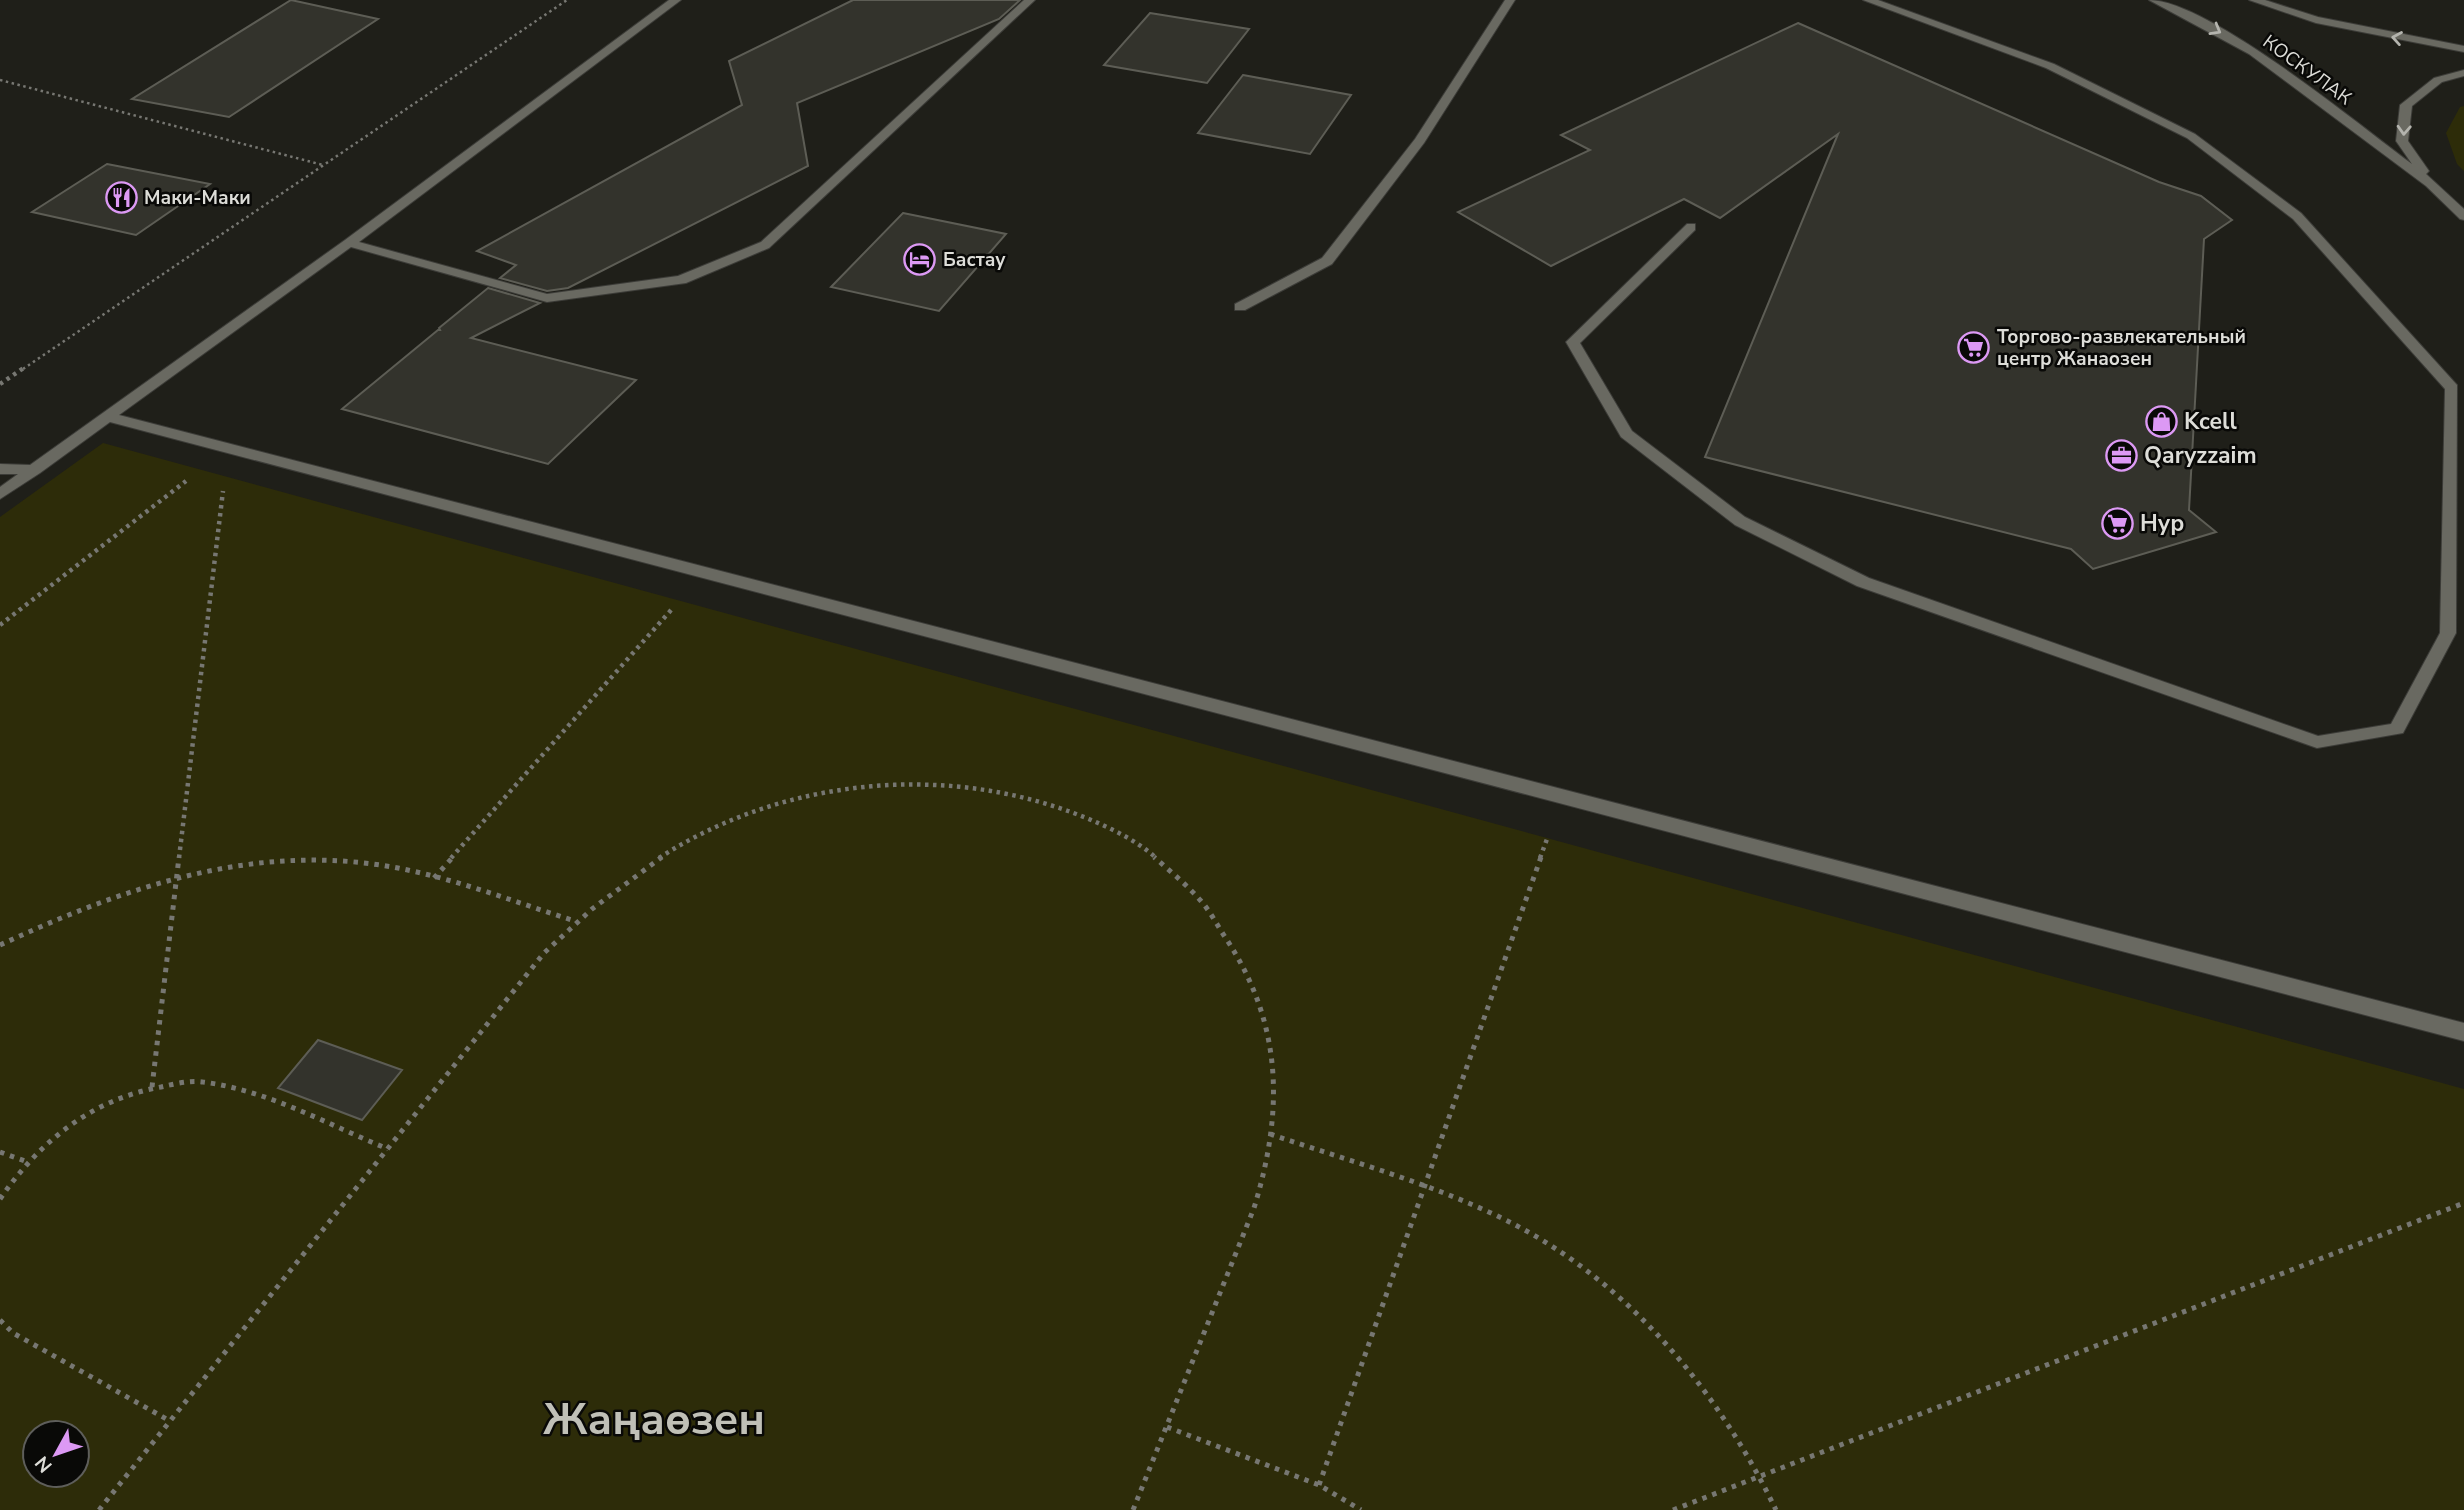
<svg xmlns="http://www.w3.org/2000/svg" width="2464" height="1510" viewBox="0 0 2464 1510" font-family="'Nunito Sans',sans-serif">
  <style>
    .green { fill: #2d2c09; fill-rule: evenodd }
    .building { fill: #33332c; stroke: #5d5d55; stroke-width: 2 }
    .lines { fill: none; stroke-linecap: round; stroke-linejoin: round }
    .minor-casing { stroke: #3c3c38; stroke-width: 2 }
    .path-far2 { stroke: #777772; stroke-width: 2.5; stroke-dasharray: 2.5 3.5; stroke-linecap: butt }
    .path-far1 { stroke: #777772; stroke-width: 4.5; stroke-dasharray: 3.5 4.5; stroke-linecap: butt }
    .path { stroke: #777772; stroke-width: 5; stroke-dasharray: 4.5 6; stroke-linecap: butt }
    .minor { fill: #696961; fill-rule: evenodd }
    .oneway { stroke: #b4b4ae }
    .labels { text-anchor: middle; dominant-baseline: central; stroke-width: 5; stroke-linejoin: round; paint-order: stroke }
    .far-street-label { font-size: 19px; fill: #ddddd8; stroke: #090907 }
    .far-poi-label { font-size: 19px; font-weight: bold; fill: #ddddd8; stroke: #090907; text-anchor: start }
    .poi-label { font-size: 23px; font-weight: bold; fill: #ddddd8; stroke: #090907; text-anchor: start }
    .near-town-label { font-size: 44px; font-weight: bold; fill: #c0c0b7; stroke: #090907 }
  </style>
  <rect width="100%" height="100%" fill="#1f1f19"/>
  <path class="green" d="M2464,106V171L2457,164L2446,133L2460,107Z
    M103,443L2464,1089V1510H0V517ZM35,1433H77V1475H35Z"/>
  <path class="building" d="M291,0L378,19L229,117L132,99Z
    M853,0H1020L999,19L797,103L808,166L568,288L547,291L500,278L516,265L477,251L742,105L729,61Z
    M1150,13L1249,29L1207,83L1104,65Z
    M1798,23L2159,182L2201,196L2232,220L2204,239L2189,510L2216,532L2093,569L2071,549L1705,457L1838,134L1720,218L1684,199L1551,266L1458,212L1590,150L1561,135Z
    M1243,75L1351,95L1310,154L1198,133Z
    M107,164L210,184L136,235L32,212Z
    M903,213L1006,234L939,311L831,287Z
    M488,288L540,303L471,338L636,380L548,464L342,409L438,330H440L439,328Z
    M318,1040L402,1070L362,1120L278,1088Z"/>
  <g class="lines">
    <defs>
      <path id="minor" d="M669,0H681L359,242L547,294L678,276L761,242L1024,0H1035L769,248L686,283L547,302L351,247L119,415L2464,1023V1041L110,422L40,473L0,499V487L18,474H0V464L30,465L345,240Z
        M1505,0H1515L1424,143L1332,264L1245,310H1235V304L1322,258L1415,139Z
        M1863,0H1878L2054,64L2195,134L2301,213L2457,385L2456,633L2403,733L2317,748L1857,586L1735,525L1621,437L1566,342L1687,224H1695V230L1580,343L1632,431L1745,517L1869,578L2318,736L2391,724L2440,633L2445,389L2293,219L2187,138L2046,68Z
        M2149,0C2208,0 2359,125 2412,164L2396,141L2400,105L2434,78L2464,70V76L2442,82L2412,106L2408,141L2429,171L2426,174L2464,209V220L2460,219L2426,186L2249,54Z
        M2249,0H2265L2318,17L2464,46V52L2316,23Z"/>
    </defs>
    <use href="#minor" class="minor-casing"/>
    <path class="path-far2" d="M0,80L323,165
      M23,369L567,0"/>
    <path class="path-far1" d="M0,384L25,367
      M0,625L186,481
      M179,858L223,491
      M451,858L672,609
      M659,858C778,781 934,763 1068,811C1096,821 1135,838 1156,858
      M1540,858L1547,839"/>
    <path class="path" d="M434,878L453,857
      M0,945C121,889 245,845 380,865C447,875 511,901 575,921
      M152,1087L179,857
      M1270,1134C1343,1159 1420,1180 1491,1213C1620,1272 1715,1384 1776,1510
      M0,1152L28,1162
      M0,1199C39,1142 92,1099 161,1087C174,1084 190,1080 203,1082C267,1090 329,1125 388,1149
      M0,1320L13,1333L170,1421
      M1167,1427L1319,1485L1361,1510
      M1319,1485L1541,857
      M99,1510L544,953L592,909L662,857
      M1133,1510L1254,1208C1284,1110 1283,1024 1225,937C1217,925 1210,911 1201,901C1187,885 1170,871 1154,857
      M1673,1510L2464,1203"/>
    <use href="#minor" class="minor"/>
  </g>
  <defs><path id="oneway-chevron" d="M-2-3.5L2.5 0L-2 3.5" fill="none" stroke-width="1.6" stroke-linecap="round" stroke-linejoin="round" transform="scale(1.75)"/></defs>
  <g class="oneway">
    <use href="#oneway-chevron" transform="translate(2216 30) rotate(30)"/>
    <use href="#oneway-chevron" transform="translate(2397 38) rotate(-170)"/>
    <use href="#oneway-chevron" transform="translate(2404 130) rotate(93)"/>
  </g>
  <defs>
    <symbol id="restaurant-ring" viewBox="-11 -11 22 22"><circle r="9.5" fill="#090907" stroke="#dc99f4" stroke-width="1.5"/><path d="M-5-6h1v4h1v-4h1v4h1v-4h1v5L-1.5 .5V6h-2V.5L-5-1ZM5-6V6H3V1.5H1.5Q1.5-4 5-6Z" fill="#dc99f4"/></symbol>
    <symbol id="hotel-ring" viewBox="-11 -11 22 22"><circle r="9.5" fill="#090907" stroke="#dc99f4" stroke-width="1.5"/><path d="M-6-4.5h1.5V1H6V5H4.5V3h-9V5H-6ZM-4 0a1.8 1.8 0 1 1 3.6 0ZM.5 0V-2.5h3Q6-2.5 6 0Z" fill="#dc99f4"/></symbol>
    <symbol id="supermarket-ring" viewBox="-11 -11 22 22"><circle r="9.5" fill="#090907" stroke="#dc99f4" stroke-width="1.5"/><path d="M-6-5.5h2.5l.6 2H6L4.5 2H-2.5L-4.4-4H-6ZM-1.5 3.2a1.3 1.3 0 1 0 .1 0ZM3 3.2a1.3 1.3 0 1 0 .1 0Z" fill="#dc99f4"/></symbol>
    <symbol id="shop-ring" viewBox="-11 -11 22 22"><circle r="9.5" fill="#090907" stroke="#dc99f4" stroke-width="1.5"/><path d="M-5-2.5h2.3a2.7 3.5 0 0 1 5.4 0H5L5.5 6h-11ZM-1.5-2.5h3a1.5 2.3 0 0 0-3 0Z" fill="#dc99f4"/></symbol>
    <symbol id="office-ring" viewBox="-11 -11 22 22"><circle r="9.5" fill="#090907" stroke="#dc99f4" stroke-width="1.5"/><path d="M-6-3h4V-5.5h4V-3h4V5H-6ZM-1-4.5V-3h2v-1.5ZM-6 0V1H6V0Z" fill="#dc99f4"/></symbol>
  </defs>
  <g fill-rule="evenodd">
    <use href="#restaurant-ring" x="104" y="180" width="35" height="35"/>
    <use href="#hotel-ring" x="902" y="242" width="35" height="35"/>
    <use href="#supermarket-ring" x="1956" y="330" width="35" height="35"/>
    <use href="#shop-ring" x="2144" y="404" width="35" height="35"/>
    <use href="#office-ring" x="2104" y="438" width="35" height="35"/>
    <use href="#supermarket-ring" x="2100" y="506" width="35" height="35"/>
  </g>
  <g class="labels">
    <g class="far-street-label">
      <text transform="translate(2307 70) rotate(36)">КОСКУЛАК</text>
    </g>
    <g class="far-poi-label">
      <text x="144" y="198">Маки-Маки</text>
      <text x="943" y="260">Бастау</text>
      <text x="1997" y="337">Торгово-развлекательный<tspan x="1997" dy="22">центр Жанаозен</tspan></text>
    </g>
    <g class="poi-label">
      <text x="2184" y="421">Kcell</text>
      <text x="2144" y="455">Qaryzzaim</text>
      <text x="2140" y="523">Нур</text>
    </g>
    <g class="near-town-label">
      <text x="654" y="1420">Жаңаөзен</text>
    </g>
  </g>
  <g transform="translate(56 1454) rotate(230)"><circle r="33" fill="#090907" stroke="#5e5e5b" stroke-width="2"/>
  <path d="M0-5L12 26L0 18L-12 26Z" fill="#dc99f4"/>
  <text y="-10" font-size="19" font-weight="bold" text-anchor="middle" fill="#ddddd8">N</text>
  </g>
</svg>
